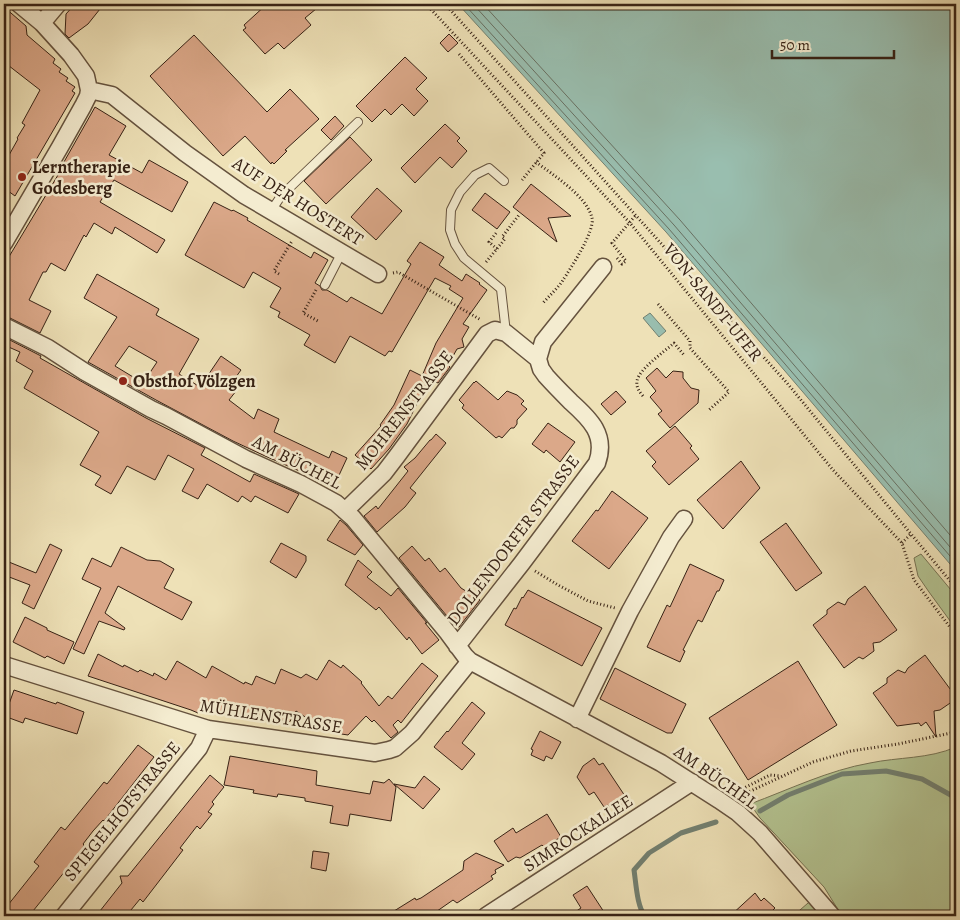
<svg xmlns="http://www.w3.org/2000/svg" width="960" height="920" viewBox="0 0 960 920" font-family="Alegreya,serif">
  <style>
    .green { fill: #b4c492; stroke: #767354 }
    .water { fill: #99beaf; stroke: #728071 }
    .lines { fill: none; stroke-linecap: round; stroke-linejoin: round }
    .shore { stroke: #687062; stroke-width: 1 }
    .stream { stroke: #728071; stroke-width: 5 }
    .building { fill: #dba889; stroke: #372215; fill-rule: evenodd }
    .lane-casing { stroke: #65523e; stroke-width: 10 }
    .street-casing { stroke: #65523e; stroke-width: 19 }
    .path { stroke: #372215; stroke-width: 3; stroke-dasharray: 1 2.5; stroke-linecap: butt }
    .lane { stroke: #f4ecd0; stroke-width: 8 }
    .street { stroke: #f4ecd0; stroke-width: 16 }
    .poi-dot { fill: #8f2418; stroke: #f4ecd0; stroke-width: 2 }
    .labels { text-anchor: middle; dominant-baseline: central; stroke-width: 5; stroke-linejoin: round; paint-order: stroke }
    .poi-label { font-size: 18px; font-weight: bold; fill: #372215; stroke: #f4ecd0; text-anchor: start }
    .street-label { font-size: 18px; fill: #372215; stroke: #f4ecd0 }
  </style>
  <rect width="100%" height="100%" fill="#eee1b7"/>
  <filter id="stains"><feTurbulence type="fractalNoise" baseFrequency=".004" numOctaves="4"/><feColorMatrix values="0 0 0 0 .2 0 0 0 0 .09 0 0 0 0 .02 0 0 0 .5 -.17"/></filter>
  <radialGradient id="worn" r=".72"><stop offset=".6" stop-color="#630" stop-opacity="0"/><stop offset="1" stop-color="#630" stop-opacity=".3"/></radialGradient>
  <path class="green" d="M921,554L956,596V629L929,592L918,576L914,558Z
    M956,747V916H842L824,887L760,818L750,804C788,790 829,770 870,763C898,757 929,759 956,747Z
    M815,897L828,916H793Z"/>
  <path class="water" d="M458,4H956V571L666,232Z
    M650,313L666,331L659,337L643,318Z"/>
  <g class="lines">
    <path class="shore" d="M464,4L669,229L956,563
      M473,4L674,225L956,554
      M483,4L680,220L956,542"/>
    <path class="stream" d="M760,811L788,795L842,774L886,771L922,779L956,798
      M645,916C637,907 636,883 634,870L649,853L681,833L716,822"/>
  </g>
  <path class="building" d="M75,4H104L88,24L69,38L65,34L66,14Z
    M267,4H322L305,18L311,25L284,49L278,43L265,54L243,30L246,28L244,25Z
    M4,7L26,26L27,35L55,59L53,63L61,69L59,72L68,78L66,81L75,87L72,91L75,93L15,196L4,188V164L18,139L17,138L25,125L22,123L40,90L4,62Z
    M449,34L458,43L448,52L440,43Z
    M194,35L267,112L290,89L319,119L285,150L287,151L274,164L272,162L271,164L245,136L223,156L150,76Z
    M405,57L427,78L416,89L428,101L414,116L402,104L391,115L385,109L372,122L356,106Z
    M95,107L126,126L109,155L142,173L149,160L188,182L172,212L114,180L100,202L165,240L157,253L115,227L112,234L94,223L86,237L84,235L65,271L51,263L46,272H43L29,300L51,311L40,333L8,317L4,316V265L61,170L60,169Z
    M335,116L344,126L331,140L321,130Z
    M445,124L460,138L457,141L467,151L452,168L440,157L415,183L401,168Z
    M350,137L372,160L326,204L304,181Z
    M531,184L571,216L548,218L557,242L513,207Z
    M377,188L402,211L376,240L351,217Z
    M485,193L510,212L497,229L472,210Z
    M214,202L232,211L233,210L248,218L247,220L311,258L314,252L328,260L315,283L320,286L322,290H327L347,302L351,297L382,314L411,264L407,261L420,242L444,257L439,265L462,281L466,274L480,283L479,284L487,290L463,324L469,327L462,339L464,347L457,349L448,365L450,367L438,383L429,379L407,424L389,449L371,469L355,455L381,426L380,425L394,405L410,370L422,376L436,343L463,298L449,289L451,286L435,278L392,352L389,351L385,356L350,336L335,363L304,345L310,335L278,317L280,312L270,307L281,288L253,272L244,288L185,255Z
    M97,274L159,309L156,315L199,339L179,374L200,387L221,356L241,370L233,381L240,386L229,400L254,419L258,409L279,419L274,432L329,458L332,451L347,458L334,486L265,456L233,441L156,400L88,362L117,317L84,298ZM129,346L157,362L143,383L115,366Z
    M4,337L41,356L40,358L146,418L205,448L201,455L250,482L254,474L299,494L288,513L255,496L251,502L242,496L238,502L207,484L198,499L182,491L194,469L168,455L155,480L127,466L111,494L95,485L101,476L80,465L99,432L24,388L33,371L16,361L20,352L4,345Z
    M657,368L666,378L673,371L683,372V378L691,388L699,390L698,403L670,428L658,414L662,411L650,397L656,391L646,378Z
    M476,381L498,400L507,391L517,395L524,401L521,404L527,409L517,420V424L514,428H511L502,438L499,436L496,438L462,408L464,405L459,400L474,382V383Z
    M616,391L626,402L611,415L601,404Z
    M548,423L575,442L560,462L546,450L544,453L532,444Z
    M675,426L692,446L690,448L699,459L669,485L652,466L656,462L646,451Z
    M436,434L446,443L410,488L416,493L405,507L377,532L364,516L376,506L378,509L408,471L404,467L415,458L430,440H431Z
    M741,461L760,488L723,529L697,500Z
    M612,491L648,518L609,569L572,541L596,510L598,511Z
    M340,520L346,525L363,545L355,555L327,540Z
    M786,523L822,573L796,591L760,542Z
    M281,543L306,556V561L296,578L270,562Z
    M50,544L62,550L34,609L22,603L30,585L4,575V560L36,573Z
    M412,546L425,561L429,558L440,572L445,568L461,588L480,600L459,627H456L399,558Z
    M121,547L147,560L160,561L174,569L164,588L192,602L182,620L118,586L105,613L125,628L124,630L99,621L84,654L73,649L101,588L82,579L92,558L111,567Z
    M358,560L372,572L367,577L391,596L398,588L427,623H425L439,640L422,654L409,637L407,640L379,607L376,610L345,585Z
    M690,564L724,580L719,591H717L702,622L698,620L683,650L685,651L680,662L647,647L667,605L670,607Z
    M865,586L897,630L880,642L873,643L874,651L863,659L859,657L844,668L813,625L827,614V610L838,602L845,605L848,599Z
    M528,590L602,628L582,666L505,625L514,608L516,609L522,597L523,598Z
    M25,617L47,628V630L74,642L64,664L47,656L45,658L13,642Z
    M98,654L123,667L124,665L138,672L140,670L153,676L154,673L166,680L177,661L206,678L212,666L244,684L245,682L252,685L256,676L275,684L281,669L301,678L306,674L317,680L329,660L341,668L343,665L362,682L361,683L379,706L388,696L392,699L422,663L438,676L401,723L398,720L393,725L398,732L391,738L374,720L372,722L366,716L348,735L335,733L324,719L319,726L296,711L289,723L274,716L271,722L214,712L203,706L198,713L191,710L88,676Z
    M925,655L956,697V699L940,710L934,711L936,737L926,722L921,726L919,723L897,726L873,693L887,683V678L898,670L905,673L908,668Z
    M798,661L837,725L748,780L709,718Z
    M615,668L686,704L672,733H667L600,699Z
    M14,690L56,704L57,702L84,712L77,734L25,718L23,723L4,716V710L6,703L9,704Z
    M472,702L485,713L462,743L475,754L462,770L434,747L447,731L448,732Z
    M540,731L561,742L552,759L546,756L544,761L531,755L533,750L531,749Z
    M138,745L154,757L104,821L103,820L93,831L83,844L84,845L82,850L29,916H4V910L39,866L34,862L61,827L65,830L104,782L107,784Z
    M230,756L317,771L316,785L370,794L373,781L384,783L389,779L396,787L391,821L350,814L348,826L330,823L333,806L305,801V798L278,794L277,797L253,793L254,790L224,785Z
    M594,758L599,765L603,763L625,796L624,806L615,803L609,807L608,805L604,807L594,792L589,795L577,777L583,766Z
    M210,775L224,787L212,802L214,804L208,812L212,814L200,829L197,826L180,848L183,850L143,902L140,899L126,916H96L122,883L120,876H128Z
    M424,776L440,789L423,809L394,784L415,788Z
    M547,814L561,837L544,847L542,845L520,858L516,857L508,862L494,841L513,828L516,833Z
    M313,851L329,853L326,871L311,868Z
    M476,853L504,865L495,870L496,873L491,876L493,879L457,903L453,900L430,916H386L415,898L416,900L421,898L463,870L464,861Z
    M587,886L604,912L597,916H569L581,908L573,895Z
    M755,893L761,901L764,898L775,908L767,916H730Z"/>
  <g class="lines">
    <defs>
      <path id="lane" d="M504,181L489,168L475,175L460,192L451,210L450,230L455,244L464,258L501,289L506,333
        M271,211L281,196L358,122
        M325,285L342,252"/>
      <path id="street" d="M42,23L58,4
        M89,90L112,95L185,153L244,195L378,274
        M4,243L60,147L83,106L88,96L89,90L86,76L71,55L42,23L19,4
        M4,326L48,348L85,372L151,409L166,416L246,459L301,484L325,497L336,503L353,518L448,633L465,656L470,661L661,763L719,800L738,813L760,833L832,916
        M538,359L543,342L603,267
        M345,511L384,473L397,456L487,334L495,330L506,333L538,359L541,369L546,376C554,385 562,393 571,402C590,419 607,435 597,463L522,563L457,646
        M4,665L208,729L375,753L389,750L395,748L412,733L470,661
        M577,719L630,611L671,537L684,519
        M64,916L199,748L208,729
        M486,916L692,782"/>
    </defs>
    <use href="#lane" class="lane-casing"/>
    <use href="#street" class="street-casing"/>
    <path class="path" d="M426,4L630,223L833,470L902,543L914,580L956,635
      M445,4L787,383L911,534L956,588
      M459,54L544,153L522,180
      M536,162C553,175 587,196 592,218C595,231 571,268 563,280C558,288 550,295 543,303
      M497,249L489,242L497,232
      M617,258L622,264L626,261L612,243L636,215
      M486,262L505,239L502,237L519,215
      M393,273L398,272L481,320
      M279,274L274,271L292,241
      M316,290L303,313L318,321
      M658,304L690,341V348L729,392L709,410
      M643,396C639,391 636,387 637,381C639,369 664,352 674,343L684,355
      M902,543L911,534
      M535,571L558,585L588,601L615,608
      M736,792L770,775L781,776
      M740,796L813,762L851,751L898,744L956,732"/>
    <use href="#lane" class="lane"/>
    <use href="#street" class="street"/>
  </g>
  <g class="poi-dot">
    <circle cx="22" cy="177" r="5"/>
    <circle cx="123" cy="381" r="5"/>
  </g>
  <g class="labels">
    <g class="poi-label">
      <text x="32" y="167">Lerntherapie<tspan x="32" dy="21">Godesberg</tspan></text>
      <text x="133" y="381">Obsthof Völzgen</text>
    </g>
    <g class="street-label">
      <text transform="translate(298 201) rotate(32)">AUF DER HOSTERT</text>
      <text transform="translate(713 302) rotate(51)">VON-SANDT-UFER</text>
      <text transform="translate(404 410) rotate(-52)">MOHRENSTRASSE</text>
      <text transform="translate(297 462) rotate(27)">AM BÜCHEL</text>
      <text transform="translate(513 540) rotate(-53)">DOLLENDORFER STRASSE</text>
      <text transform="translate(271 716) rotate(9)">MÜHLENSTRASSE</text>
      <text transform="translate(716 777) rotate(35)">AM BÜCHEL</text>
      <text transform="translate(122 811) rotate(-51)">SPIEGELHOFSTRASSE</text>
      <text transform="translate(578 833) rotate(-33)">SIMROCKALLEE</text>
    </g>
  </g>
  <rect width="960" height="920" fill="none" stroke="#eee1b7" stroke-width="20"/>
  <rect x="5" y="5" width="950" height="910" fill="none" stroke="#372215" stroke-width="2.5"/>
  <rect x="10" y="10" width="940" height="900" fill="none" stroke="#372215"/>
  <path d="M772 50v8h122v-8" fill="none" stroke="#372215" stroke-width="2.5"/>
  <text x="780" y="50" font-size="15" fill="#372215" stroke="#f4ecd0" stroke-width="4" paint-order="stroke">50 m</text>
  <rect width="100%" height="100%" filter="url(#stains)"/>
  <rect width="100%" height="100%" fill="url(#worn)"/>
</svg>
